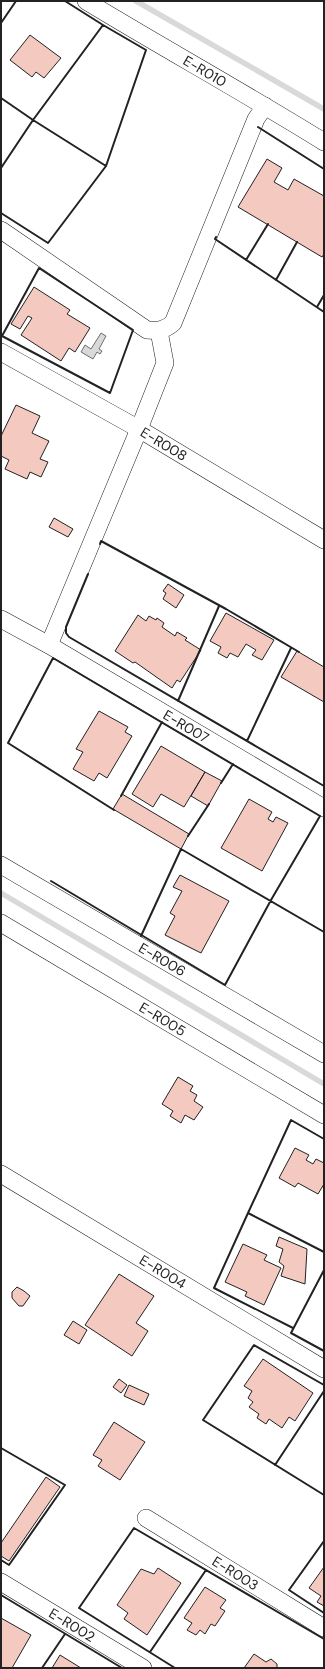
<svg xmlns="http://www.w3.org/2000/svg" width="325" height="1669" viewBox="0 0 325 1669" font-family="'DM Sans',sans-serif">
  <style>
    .water { fill: #d9d9d9; stroke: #6f6f6f }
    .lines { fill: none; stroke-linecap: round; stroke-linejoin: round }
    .stream { stroke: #d9d9d9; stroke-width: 5.5 }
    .building { fill: #f3c9c0; stroke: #222 }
    .minor-casing { stroke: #222; stroke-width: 18 }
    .minor { stroke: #fff; stroke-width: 17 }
    .wall { stroke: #222; stroke-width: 2 }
    .labels { text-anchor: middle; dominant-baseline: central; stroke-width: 3; stroke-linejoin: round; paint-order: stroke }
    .street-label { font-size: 14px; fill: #222; stroke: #fff }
  </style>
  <rect width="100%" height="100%" fill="#fff"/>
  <path class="water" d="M101,333L106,336L99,349L102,351L100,354L97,352L93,359L81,352L85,345L91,349Z"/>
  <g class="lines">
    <path class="stream" d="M136,1L324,109
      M1,893L324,1084"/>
  </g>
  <path class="building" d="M30,35L61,58L44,78L36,72L32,77L10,60Z
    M267,159L282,168L274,182L288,190L294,179L324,196V254L322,257L238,207Z
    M34,287L70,310L67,314L90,328L75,352L69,348L61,361L21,335L32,318L28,316L20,329L11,324Z
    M16,405L40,416L32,433L49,441L40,459L48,462L41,477L30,472L27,479L5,469L9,460L1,456V436Z
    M54,518L73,529L68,537L49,527Z
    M168,584L184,595L176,608L163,599L166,593L163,591Z
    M226,613L274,640L262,660L252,655L256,650L246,644L238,657L230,653L227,658L218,653L221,647L210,641Z
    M138,615L146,621L149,616L156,620L157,618L164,623L162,627L175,636L177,632L187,638L185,640L201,650L180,682L177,680L172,688L135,662L133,663L115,651Z
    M297,651L324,667V702L281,677Z
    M99,711L128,727L125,732L132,736L107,778L99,773L94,781L73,769L83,752L76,749Z
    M161,746L205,772L184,807L161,794L153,807L132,794Z
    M205,772L222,781L208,806L191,796Z
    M122,794L189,834L181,849L113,809Z
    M249,799L272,812L268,819L273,822L276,817L288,823L262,871L221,848Z
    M180,875L229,901L201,953L165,935L175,916L170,913L182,891L173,887Z
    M178,1077L193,1086L190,1091L197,1095L194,1101L203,1107L194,1120L185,1115L181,1123L170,1116L173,1111L162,1104Z
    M295,1148L309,1155L306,1160L313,1164L316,1159L324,1163V1184L318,1194L298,1183L295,1187L279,1178Z
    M279,1237L307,1249L305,1284L281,1276L284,1266L279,1262L283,1249L276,1246Z
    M243,1244L267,1255L264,1260L281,1268L264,1305L245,1296L247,1292L225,1282Z
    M119,1274L154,1296L136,1323L148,1331L132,1356L85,1325Z
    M17,1287L24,1291L30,1296L23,1306H19L12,1298V1292Z
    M73,1321L87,1330L79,1344L64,1335Z
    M263,1359L313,1393L295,1421L289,1417L282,1428L269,1419L266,1424L257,1418L259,1414L249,1407L253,1402L248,1398L252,1391L244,1386Z
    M119,1379L127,1385L121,1393L113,1387Z
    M129,1385L149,1394L144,1405L124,1396Z
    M114,1422L145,1442L120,1480L98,1466L102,1460L93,1455Z
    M46,1477L60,1487L9,1561L1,1556V1543Z
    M324,1567V1606L317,1602L321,1596L309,1588Z
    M158,1568L181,1583L147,1635L124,1619L128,1613L117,1605L141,1569L154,1574Z
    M205,1587L226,1600L220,1608L225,1611L215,1626L211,1624L205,1634L200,1630L196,1635L187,1630L192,1623L184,1618Z
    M1,1618L31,1635L12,1668H1Z
    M254,1654L266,1662L271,1659L277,1664V1668H244Z
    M60,1655L81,1668H52Z"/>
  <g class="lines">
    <defs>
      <g id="minor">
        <path id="s1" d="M86,1C165,49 245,93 324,142"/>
        <path d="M1,230L147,330C158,331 165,330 173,323L256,119L265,106"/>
        <path id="s2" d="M1,352L139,429L324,540"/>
        <path id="s3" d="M1,619L49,645L324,808"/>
        <path d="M49,645L139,429L165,363L159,331"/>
        <path id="s4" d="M1,865L324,1054"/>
        <path id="s5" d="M1,923L324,1115"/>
        <path id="s6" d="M1,1174L324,1369"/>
        <path id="s7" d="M146,1518L324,1628"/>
        <path id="s8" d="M1,1582L143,1668"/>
      </g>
    </defs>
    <use href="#minor" class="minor-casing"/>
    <use href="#minor" class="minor"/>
    <path class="wall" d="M65,1L103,25
      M1,23L16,1
      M1,98L33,120L106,166
      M258,127L324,169
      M1,168L33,120L103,25L146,50L106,166L48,243L1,213
      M216,237L215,239L324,312
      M246,260L268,224
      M39,268L133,330L110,393L2,336Z
      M276,280L297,242
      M317,307L324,295
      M100,544L101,541L226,609L299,652
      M88,574L66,627V633L69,637L324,786
      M178,701L219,606
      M247,741L291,648
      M221,783L233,764
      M121,796L162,722
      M188,836L209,804
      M51,881L225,985L271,900L320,816L53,658L8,743L114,810
      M141,936L181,849L324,932
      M248,1213L291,1120L324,1139
      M324,1270L291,1333L324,1351
      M293,1328L214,1288L248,1213L324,1252
      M324,1385L254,1345L203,1420L324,1495
      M1,1448L65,1485L9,1565L1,1560
      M275,1465L324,1391
      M324,1541L289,1590L324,1613
      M1,1595L122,1668
      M150,1652L206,1570
      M42,1668L65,1634
      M175,1668L79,1608L134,1528L324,1639"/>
  </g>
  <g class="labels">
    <g class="street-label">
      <text stroke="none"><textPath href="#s1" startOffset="138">E-R010</textPath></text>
      <text stroke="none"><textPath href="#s2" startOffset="187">E-R008</textPath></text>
      <text stroke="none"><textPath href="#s3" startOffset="214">E-R007</textPath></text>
      <text stroke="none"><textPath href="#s4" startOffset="187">E-R006</textPath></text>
      <text stroke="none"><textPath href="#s5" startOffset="188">E-R005</textPath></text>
      <text stroke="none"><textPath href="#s6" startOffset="189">E-R004</textPath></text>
      <text stroke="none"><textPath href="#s7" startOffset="105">E-R003</textPath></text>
      <text stroke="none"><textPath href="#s8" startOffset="83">E-R002</textPath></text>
    </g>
  </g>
  <rect width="325" height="1669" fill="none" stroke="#222222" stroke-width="4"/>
</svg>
